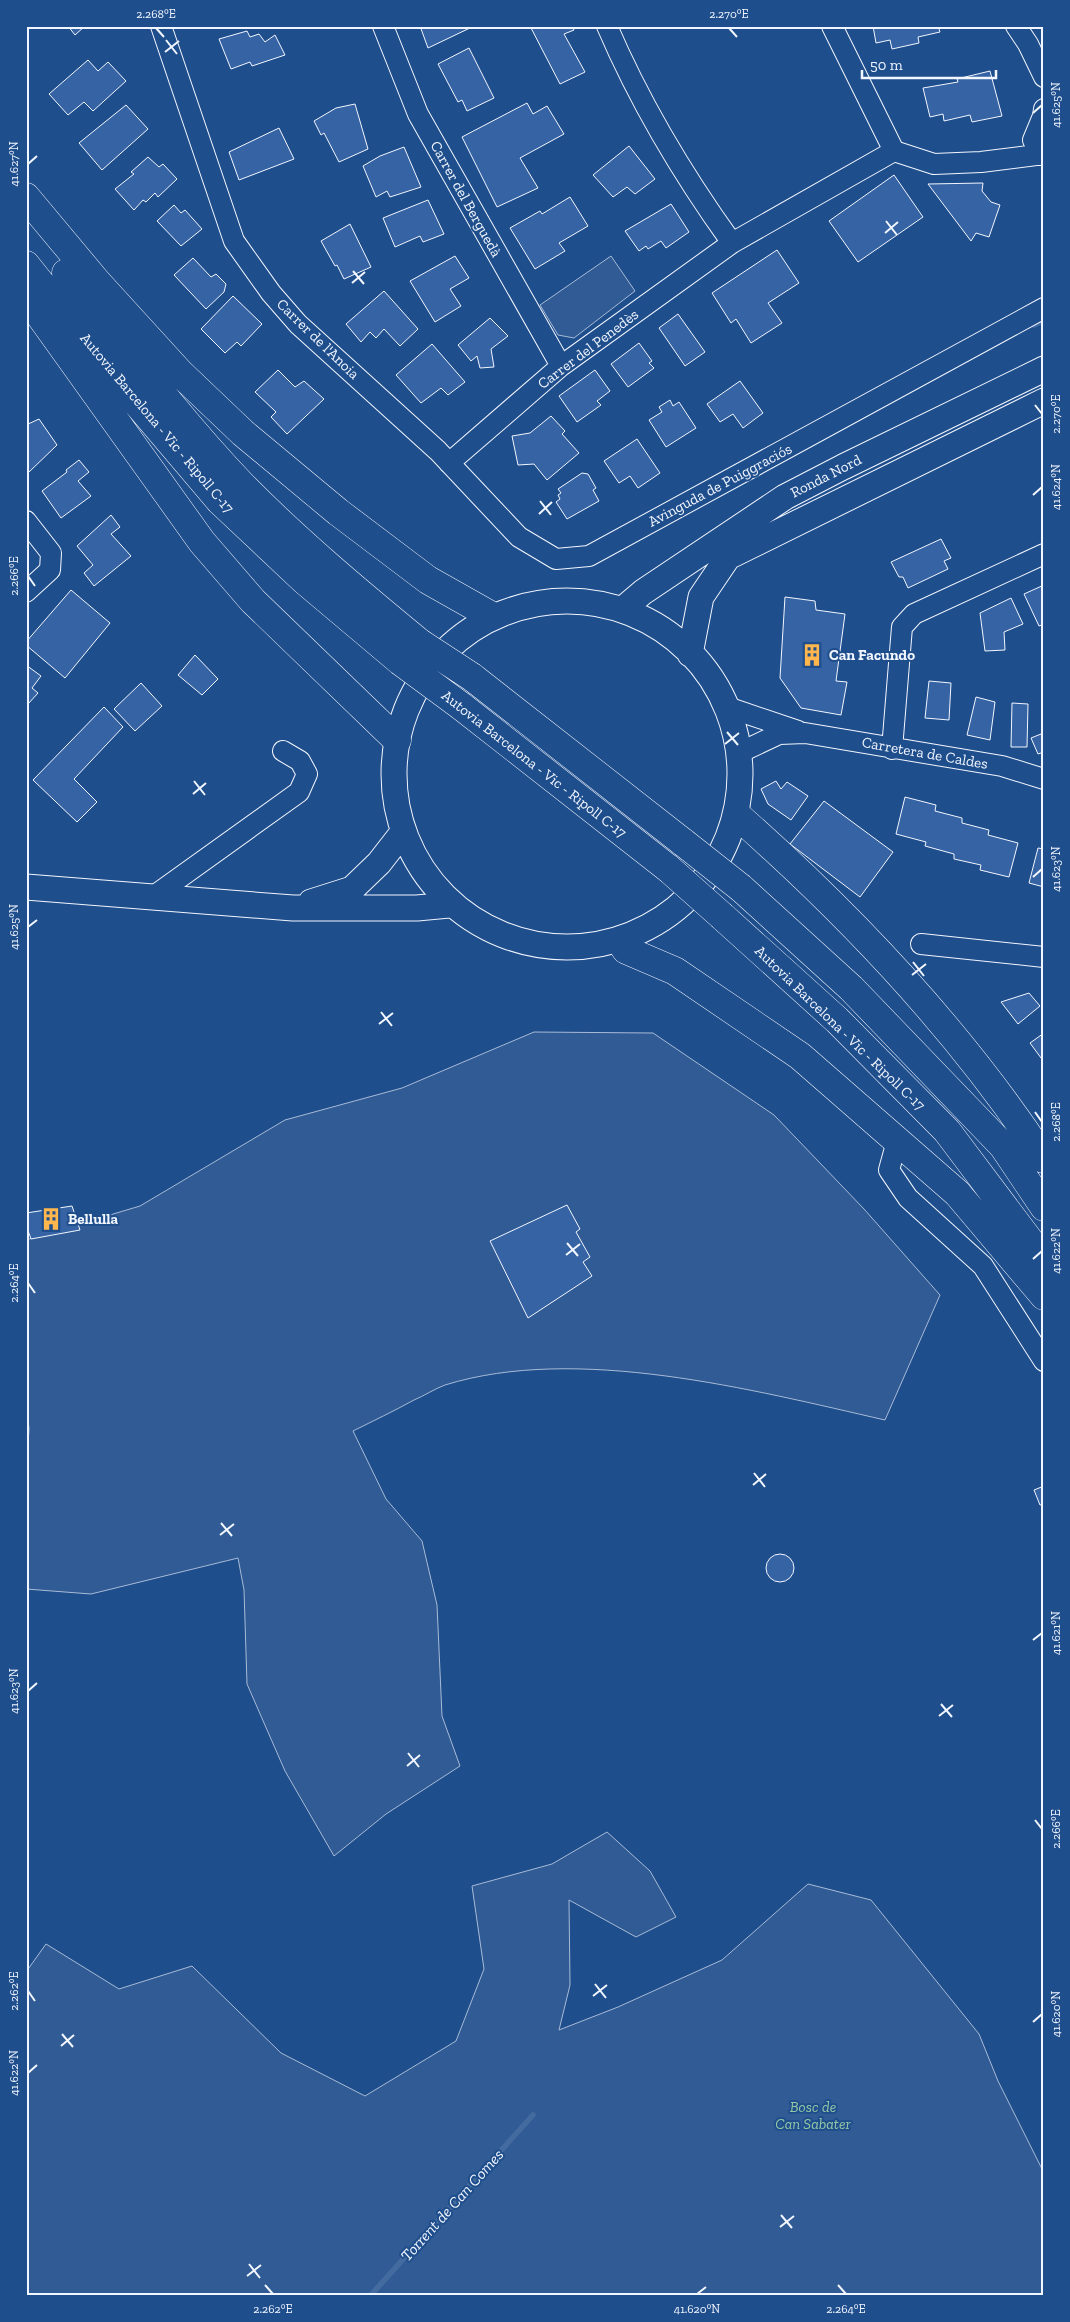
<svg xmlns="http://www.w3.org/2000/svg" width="1070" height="2322" viewBox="0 0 1070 2322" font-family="'Zilla Slab',serif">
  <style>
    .green { fill: #305b95; stroke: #a8bbd7 }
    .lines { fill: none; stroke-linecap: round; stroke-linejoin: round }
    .stream { stroke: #446ba0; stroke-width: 5.5 }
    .building { fill: #3563a3; stroke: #f2f6ff }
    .minor-casing { stroke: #f2f6ff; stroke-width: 22 }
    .major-casing { stroke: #f2f6ff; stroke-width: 27 }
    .highway-casing { stroke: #f2f6ff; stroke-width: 29 }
    .minor { stroke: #1f4e8c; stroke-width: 20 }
    .major { stroke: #1f4e8c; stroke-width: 25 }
    .highway { stroke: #1f4e8c; stroke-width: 28 }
    .highway-bridge-casing { stroke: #f2f6ff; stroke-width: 29; stroke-linecap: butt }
    .highway-bridge { stroke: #1f4e8c; stroke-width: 28 }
    .ticks { fill: none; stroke: #f2f6ff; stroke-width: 2 }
    .labels { text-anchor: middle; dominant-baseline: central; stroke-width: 4; stroke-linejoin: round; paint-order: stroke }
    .street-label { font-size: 15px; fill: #f2f6ff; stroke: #1f4e8c }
    .poi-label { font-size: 15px; font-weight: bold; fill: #f2f6ff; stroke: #1f4e8c; text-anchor: start }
    .park-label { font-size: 15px; font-style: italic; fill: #97c8a6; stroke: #1f4e8c }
    .water-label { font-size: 16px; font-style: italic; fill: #f2f6ff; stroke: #1f4e8c }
    .neatline { fill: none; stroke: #f2f6ff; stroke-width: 2 }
    .ticks-label { font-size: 12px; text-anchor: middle; fill: #f2f6ff }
  </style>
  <rect width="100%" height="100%" fill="#1f4e8c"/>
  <path class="green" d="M611,256L635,291L574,338L558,335L540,305Z
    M534,1032L653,1033L774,1115L864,1209L940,1295L885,1420C753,1390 577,1344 445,1385C434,1389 424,1396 414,1400C394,1411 373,1421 353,1431L386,1499L422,1541L437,1605L442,1716L460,1766L386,1814L334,1856L285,1771L247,1684L244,1590L238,1558L91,1594L26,1589V1475L29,1429L26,1397V1240L140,1206L285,1120L402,1088Z
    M607,1832L650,1871L676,1917L636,1937L569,1900L570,1985L559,2030L618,2007L722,1960L808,1884L871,1900L979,2034L998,2081L1044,2173V2296H26V1972L46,1944L119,1989L192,1966L281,2053L365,2096L456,2041L484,1969L472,1886L552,1864Z"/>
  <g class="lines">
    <path class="stream" d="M1034,325L1044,320
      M370,2296L533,2115"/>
  </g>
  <path class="building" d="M68,26H85L75,35Z
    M420,26H472V27L428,48Z
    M530,26H572L574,30L564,34L585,72L560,84Z
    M873,26H938L940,32L918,37L919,43L892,49L890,40L876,43Z
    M247,31L250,37L259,34L265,42L275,35L285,55L252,66L250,62L231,69L219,39Z
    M469,48L494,98L467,111L462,100L458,102L438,64Z
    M88,60L98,71L108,62L126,81L93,111L84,102L68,115L49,94Z
    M990,71L1002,116L972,122L970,115L944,121L943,114L930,117L923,88L958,82L957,79Z
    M527,103L533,114L547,106L564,134L520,158L538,188L497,207L462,137Z
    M355,104L368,149L339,162L324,133L321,135L314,121L336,108Z
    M126,105L148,129L102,170L79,143Z
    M279,128L294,159L239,180L229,152Z
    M629,146L655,179L635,194L627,187L613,197L593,175Z
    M404,147L421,187L390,197L387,191L376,197L363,166L380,156Z
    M148,157L159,167L163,164L177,179L158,197L155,193L146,202L143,200L134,210L115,189L134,174L131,172Z
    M894,175L923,217L858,262L829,221Z
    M983,183L982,191L991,202L1000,205L989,237L976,233L971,241L928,184Z
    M570,197L588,226L559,243L565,251L535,269L510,228L540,211L542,214Z
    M428,200L444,234L423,242L420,236L395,247L383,218Z
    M671,204L689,232L666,248L661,241L648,249L646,246L639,251L625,231Z
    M174,205L181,213L185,210L202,229L181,246L157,221Z
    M350,224L371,267L344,279L337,265L335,266L321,241Z
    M777,250L799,283L768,303L782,323L751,343L736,319L731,323L712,293Z
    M455,256L469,278L450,289L461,306L435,322L410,281Z
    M193,258L211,277L216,274L226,284L224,292L206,309L174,275Z
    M384,291L418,329L400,346L384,329L376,338L370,332L361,342L346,324Z
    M233,296L262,324L241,346L237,342L225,353L201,329Z
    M678,314L705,352L685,366L659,328Z
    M490,318L508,336L491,349L494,367L480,368L477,356L471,361L458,345Z
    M639,343L652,361L649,363L654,368L628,387L611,364Z
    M432,344L465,382L448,395L441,388L421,403L396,375Z
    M278,370L295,387L304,381L324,399L287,434L271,417L276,412L255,392Z
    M595,370L610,391L597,401L601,405L577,422L559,396Z
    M740,381L763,413L743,428L733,414L720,422L707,404Z
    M670,400L673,406L679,402L696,428L666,447L649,420L662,412L659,407Z
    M551,416L565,431L562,434L579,453L547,480L534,464L518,465L512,436L530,433Z
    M39,419L57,445L28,473L26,471V425Z
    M637,439L660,473L638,488L630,476L619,483L604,461Z
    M79,460L89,472L78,481L91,496L61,518L42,491L67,472L66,470Z
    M582,473L588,474L596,488L593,490L599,501L567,519L556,502L560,499L558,495L561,493L558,489Z
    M111,515L120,527L111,534L131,556L94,586L84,573L93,565L77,546Z
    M941,539L951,558L944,561L948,569L908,588L903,577H899L891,562Z
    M1044,585V624L1039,626L1024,594Z
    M71,590L110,623L65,678L26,645V642Z
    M785,597L815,601L816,610L845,614L836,681L847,682L841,715L801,708L780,678Z
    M1011,598L1023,624L1004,632L1005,650L985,651L980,613Z
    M195,655L218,679L202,695L178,675Z
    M26,665L41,676L32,688L38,693L28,704L26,703Z
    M929,681L951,683L949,720L925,718Z
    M141,683L162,706L135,731L114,709Z
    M976,697L995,702L990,740L967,735Z
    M1012,703L1028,704L1027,747H1011Z
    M104,707L123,727L74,779L97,802L77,822L33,780Z
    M1041,734L1044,740V752L1038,754L1031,738Z
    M776,781L781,789L787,782L808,796L791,820L768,804L761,789Z
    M905,797L936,805L935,811L962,818V823L989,830L988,835L1018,843L1009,877L980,870L981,865L954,859V854L925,846L926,842L896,834Z
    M824,801L893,852L860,897L790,844Z
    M1038,848L1044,849V887L1029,883Z
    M1029,993L1040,1006L1018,1024L1001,1002Z
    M1044,1033V1062L1030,1043Z
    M567,1205L580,1229L576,1232L590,1257L583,1262L592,1276L528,1318L490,1241Z
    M72,1206L80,1230L31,1239L26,1225V1213Z
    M1044,1486V1504L1040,1505L1034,1490Z
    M766 1568a14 14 0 1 1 28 0a14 14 0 1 1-28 0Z"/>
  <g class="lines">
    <defs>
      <path id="minor" d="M161,26L234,241L271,293L298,324L438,451L519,537L556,559L589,556L1044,308
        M383,26L418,114L561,366
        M607,26C640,103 683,175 732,243
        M832,26L894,151L934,164L981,162L1044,154
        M1016,26L1028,44L1044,77
        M1040,155L1033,140L1043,116L1044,109
        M449,463L561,366L732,243L894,151
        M26,521L51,553L50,570L26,592
        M727,707L798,731
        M892,749L902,627L914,614L1044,554
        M741,752L779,734L805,733L1002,766L1044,779
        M154,896L299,792L307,774L300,761L283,751
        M921,944L1044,957
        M897,1141L889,1170L908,1198L983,1266L1044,1361"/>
      <path id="major" d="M394 774a173 173 0 1 1 346 0a173 173 0 1 1-346 0Z
        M623,609L643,592L785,497L843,467L1044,369
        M690,654L701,597L728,557L1044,401
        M26,887L293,908H417L449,905
        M311,902L352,889L379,863L400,836"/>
      <path id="highway" d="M26,197L97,282L180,373L243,433L338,512L428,580L490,615
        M26,265L125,389L220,501L305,581L400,661
        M66,273C123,344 178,418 241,484C297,541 358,592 420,643
        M26,296L202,542L253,601L397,740
        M472,677L684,843
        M461,706L669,869
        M739,817C853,918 960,1031 1044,1159
        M741,888L851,988L1003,1146L1044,1207
        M723,917L837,1020L947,1131L1044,1260
        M620,941L626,950L675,971L800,1056L957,1193L1044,1296"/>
    </defs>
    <use href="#minor" class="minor-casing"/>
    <use href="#major" class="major-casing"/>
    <use href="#highway" class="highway-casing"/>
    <use href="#minor" class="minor"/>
    <use href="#major" class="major"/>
    <use href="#highway" class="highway"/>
    <defs>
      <path id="highway-bridge" d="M420,643L472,677
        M400,661L461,706
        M684,843L741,888
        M669,869L723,917"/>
    </defs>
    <use href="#highway-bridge" class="highway-bridge-casing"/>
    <use href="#highway-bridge" class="highway-bridge"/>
  </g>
  <path class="ticks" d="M156,28L164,37M729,28L737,37M166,40L177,54M165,52L179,41M1033,113L1042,105M28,164L37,156M886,221L897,235M885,233L898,222M353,271L364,284M352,283L365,272M1035,405L1042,414M1033,495L1042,487M540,501L551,515M539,514L552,502M28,576L35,586M727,732L738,745M725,744L739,733M194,781L205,795M193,794L206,783M1033,877L1042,869M28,927L37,920M913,962L924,976M912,975L926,964M381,1012L392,1026M379,1024L393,1013M1035,1112L1042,1122M567,1243L578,1256M566,1255L580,1244M1033,1259L1042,1251M28,1283L35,1293M754,1473L765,1487M753,1485L766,1474M221,1523L232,1536M220,1535L234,1524M1033,1640L1042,1633M28,1691L37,1683M941,1704L952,1717M939,1716L953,1705M408,1753L419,1767M407,1766L420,1755M1035,1820L1042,1829M595,1984L606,1998M28,1991L35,2001M593,1996L607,1985M1033,2022L1042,2014M62,2034L73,2047M61,2046L74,2035M28,2073L37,2065M781,2215L792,2228M780,2227L794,2216M249,2264L260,2278M247,2276L261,2265M265,2285L273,2294M838,2285L846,2294M697,2294L706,2287"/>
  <defs>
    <symbol id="building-bare" viewBox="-9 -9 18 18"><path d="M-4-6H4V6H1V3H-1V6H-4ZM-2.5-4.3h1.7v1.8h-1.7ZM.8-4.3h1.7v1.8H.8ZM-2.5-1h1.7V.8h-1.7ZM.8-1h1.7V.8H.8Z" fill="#ffb74d" stroke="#1f4e8c" stroke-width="2.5" paint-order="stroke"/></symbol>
  </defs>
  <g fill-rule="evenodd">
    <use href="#building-bare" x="796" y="639" width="32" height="32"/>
    <use href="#building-bare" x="35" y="1203" width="32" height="32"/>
  </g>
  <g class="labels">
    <g class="street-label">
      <text transform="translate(466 199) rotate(61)">Carrer del Berguedà</text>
      <text transform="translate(318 339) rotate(44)">Carrer de l'Anoia</text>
      <text transform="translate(588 349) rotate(-37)">Carrer del Penedès</text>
      <text transform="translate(157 423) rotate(50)">Autovia Barcelona - Vic - Ripoll C-17</text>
      <text transform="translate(826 476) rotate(-27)">Ronda Nord</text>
      <text transform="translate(720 485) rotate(-28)">Avinguda de Puiggraciós</text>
      <text transform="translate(925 753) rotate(10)">Carretera de Caldes</text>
      <text transform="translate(534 764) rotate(38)">Autovia Barcelona - Vic - Ripoll C-17</text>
      <text transform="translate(840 1028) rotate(44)">Autovia Barcelona - Vic - Ripoll C-17</text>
    </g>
    <g class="poi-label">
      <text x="829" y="655">Can Facundo</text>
      <text x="68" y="1219">Bellulla</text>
    </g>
    <g class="park-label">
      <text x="813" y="2107">Bosc de<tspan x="813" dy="17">Can Sabater</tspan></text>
    </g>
    <g class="water-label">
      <text transform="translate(452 2205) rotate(-48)">Torrent de Can Comes</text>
    </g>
  </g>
  <rect width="1070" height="2322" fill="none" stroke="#1f4e8c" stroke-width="55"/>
  <path d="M862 70v8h134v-8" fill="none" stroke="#f2f6ff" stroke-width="2.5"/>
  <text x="870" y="70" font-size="15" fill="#f2f6ff" stroke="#1f4e8c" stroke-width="4" paint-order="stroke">50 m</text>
  <rect x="28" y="28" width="1014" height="2266" class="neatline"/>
  <g class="ticks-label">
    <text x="156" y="18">2.268°E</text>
    <text x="729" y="18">2.270°E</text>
    <text transform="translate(1056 105) rotate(-90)" y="4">41.625°N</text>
    <text transform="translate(14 164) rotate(-90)" y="4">41.627°N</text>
    <text transform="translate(1056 414) rotate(-90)" y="4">2.270°E</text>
    <text transform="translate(1056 487) rotate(-90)" y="4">41.624°N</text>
    <text transform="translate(14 576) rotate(-90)" y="4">2.266°E</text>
    <text transform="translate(1056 869) rotate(-90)" y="4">41.623°N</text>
    <text transform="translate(14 927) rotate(-90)" y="4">41.625°N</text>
    <text transform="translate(1056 1122) rotate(-90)" y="4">2.268°E</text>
    <text transform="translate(1056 1251) rotate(-90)" y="4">41.622°N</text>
    <text transform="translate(14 1283) rotate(-90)" y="4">2.264°E</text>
    <text transform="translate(1056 1633) rotate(-90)" y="4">41.621°N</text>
    <text transform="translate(14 1691) rotate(-90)" y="4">41.623°N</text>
    <text transform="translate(1056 1829) rotate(-90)" y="4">2.266°E</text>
    <text transform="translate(14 1991) rotate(-90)" y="4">2.262°E</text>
    <text transform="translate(1056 2014) rotate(-90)" y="4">41.620°N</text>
    <text transform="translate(14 2073) rotate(-90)" y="4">41.622°N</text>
    <text x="273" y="2313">2.262°E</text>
    <text x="697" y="2313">41.620°N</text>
    <text x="846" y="2313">2.264°E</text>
  </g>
</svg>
